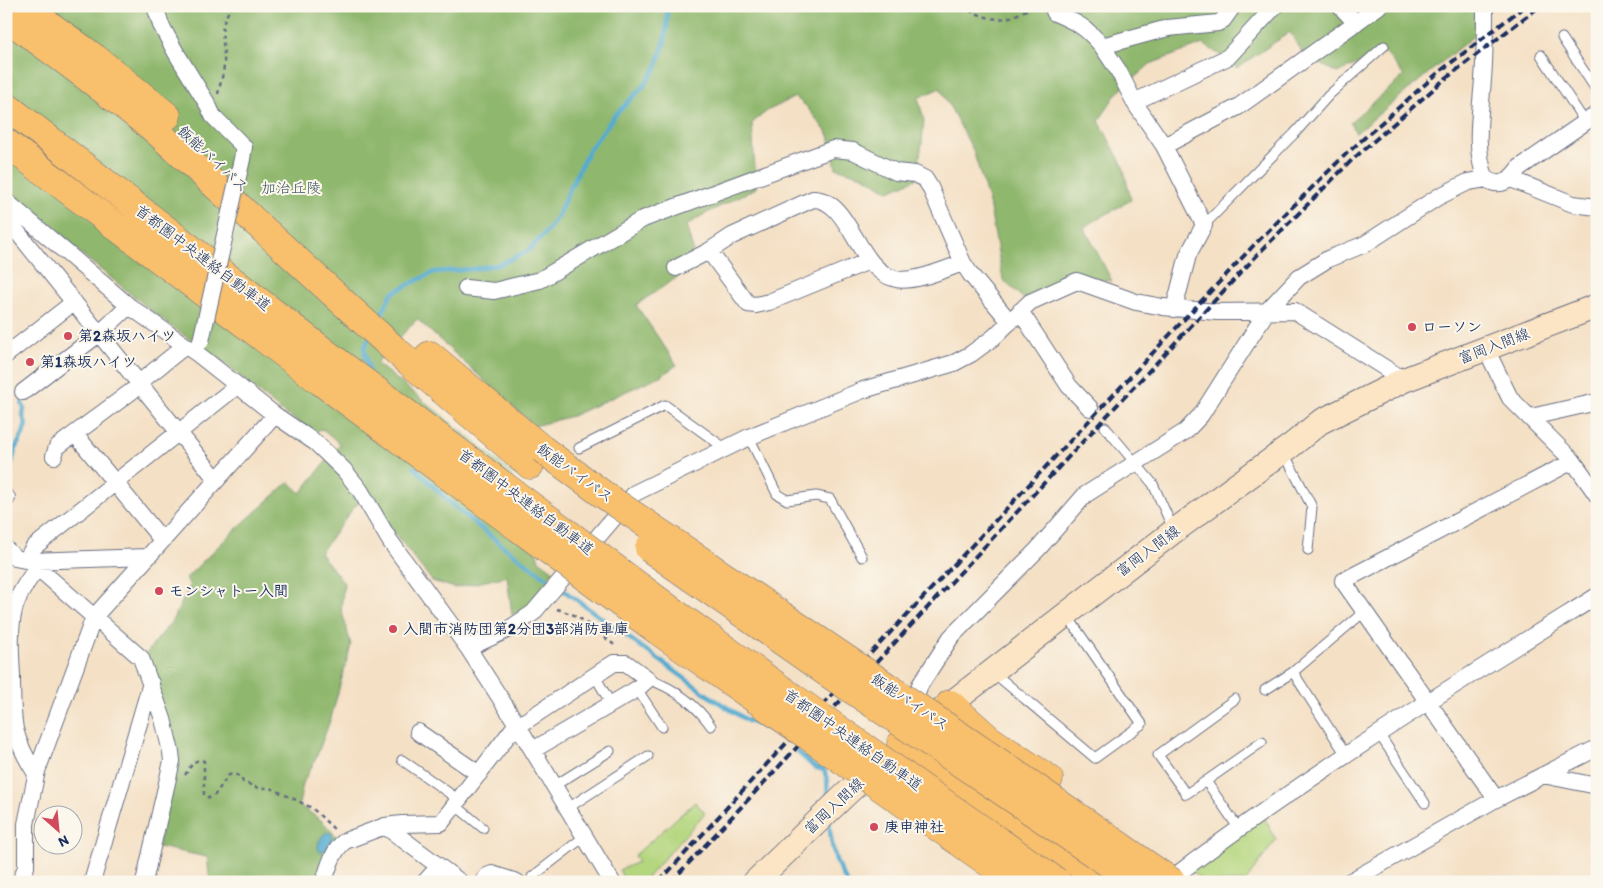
<svg xmlns="http://www.w3.org/2000/svg" width="1603" height="888" viewBox="0 0 1603 888" font-family="Itim,'Klee One',sans-serif">
  <style>
    .green { fill: #b4d67e; stroke: #68826e }
    .forest { fill: #8fb76d; stroke: #557366 }
    .water { fill: #53abd0; stroke: #376d97 }
    .lines { fill: none; stroke-linecap: round; stroke-linejoin: round }
    .stream { stroke: #53abd0; stroke-width: 4.5 }
    .service-casing { stroke: #676d82; stroke-width: 11 }
    .minor-casing { stroke: #676d82; stroke-width: 18 }
    .secondary-casing { stroke: #676d82; stroke-width: 26 }
    .trunk-casing { stroke: #676d82; stroke-width: 29 }
    .motorway-casing { stroke: #676d82; stroke-width: 29 }
    .path { stroke: #676d82; stroke-width: 2.5; stroke-dasharray: 4 4; stroke-linecap: butt }
    .service { stroke: #fff; stroke-width: 9 }
    .minor { stroke: #fff; stroke-width: 16 }
    .secondary { stroke: #fce5c4; stroke-width: 24 }
    .trunk { stroke: #f8bf6c; stroke-width: 28 }
    .motorway { stroke: #f8bf6c; stroke-width: 28 }
    .rail { stroke: #1b2f5e; stroke-width: 4; stroke-dasharray: 8 4; stroke-linecap: butt }
    .minor-bridge-casing { stroke: #676d82; stroke-width: 18; stroke-linecap: butt }
    .trunk-bridge-casing { stroke: #676d82; stroke-width: 29; stroke-linecap: butt }
    .motorway-bridge-casing { stroke: #676d82; stroke-width: 29; stroke-linecap: butt }
    .minor-bridge { stroke: #fff; stroke-width: 16 }
    .trunk-bridge { stroke: #f8bf6c; stroke-width: 28 }
    .motorway-bridge { stroke: #f8bf6c; stroke-width: 28 }
    .poi-dot { fill: #d1495b; stroke: #fbf7ec; stroke-width: 2 }
    .labels { text-anchor: middle; dominant-baseline: central; stroke-width: 4; stroke-linejoin: round; paint-order: stroke }
    .street-label { font-size: 15px; fill: #1b2f5e; stroke: #fbf7ec }
    .park-label { font-size: 15px; fill: #415966; stroke: #fbf7ec }
    .poi-label { font-size: 15px; font-weight: bold; fill: #1b2f5e; stroke: #fbf7ec; text-anchor: start }
  </style>
  <rect width="100%" height="100%" fill="#fbf7ec"/>
  <filter id="ink" filterUnits="userSpaceOnUse"><feTurbulence type="fractalNoise" baseFrequency=".02" numOctaves="2"/><feDisplacementMap in="SourceGraphic" scale="10" xChannelSelector="R" yChannelSelector="G"/><feConvolveMatrix kernelMatrix="1 2 1 2 8 2 1 2 1" color-interpolation-filters="sRGB"/></filter>
  <filter id="wash" filterUnits="userSpaceOnUse"><feTurbulence type="fractalNoise" baseFrequency=".0096" numOctaves="4" result="noise"/><feDisplacementMap in="SourceGraphic" scale="20" xChannelSelector="R" yChannelSelector="G"/><feGaussianBlur stdDeviation="1.12" result="paint"/><feColorMatrix in="noise" values="0 0 0 0 0 0 0 0 0 0 0 0 0 0 0 0 0 1.4 0 .05"/><feComposite in="paint" operator="in"/></filter>
  <g filter="url(#wash)">
    <rect width="100%" height="100%" fill="#f4e0c5"/>
    <path class="green" d="M695,802L705,813L643,882H626L619,870L638,862L634,856Z
      M1264,817L1276,840L1245,882H1204L1190,869Z"/>
    <path class="forest" d="M6,6H1474L1477,33L1356,133L1350,122L1404,76L1385,52L1337,73L1303,54L1290,32L1237,68L1220,55L1203,44L1150,64L1116,94L1099,121L1123,166L1131,200L1084,227L1112,281L1082,278L1024,299L1003,280L989,203L973,150L940,88L918,98L924,120L922,143L916,179L889,191L863,176L836,168L829,135L806,106L795,97L767,111L752,123L756,188L701,216L686,226L693,250L679,276L636,305L677,365L662,375L572,416L534,426L417,319L376,363L479,445L511,473L539,560L554,571L531,605L512,615L507,576L455,588L432,581L389,526L370,494L354,507L320,553L344,583L341,608L351,645L331,718L316,758L303,783L299,805L322,821L340,840L319,882H210L207,857L158,847L172,778L145,655L172,621L190,586L186,578L234,531L289,482L301,493L340,444L324,430L319,429L316,433L281,411L228,366L168,324L6,193Z"/>
    <path class="water" d="M327,832L332,834L333,838L327,849L320,852C315,845 321,836 327,832Z"/>
    <g class="lines">
      <path class="stream" d="M377,323L392,293L434,272L474,269L500,264L528,251L534,245L548,230L559,213L570,188L589,150L615,115L643,87L656,68L664,44L667,26V6
        M369,338L364,348L369,371
        M414,467L450,503L504,547L709,696L748,721L771,729L779,736
        M6,485L16,447L23,434L26,424L23,416L24,408L22,403
        M798,752L814,767L824,770L827,779L828,800
        M829,821C831,843 834,863 847,882"/>
    </g>
  </g>
  <g filter="url(#ink)">
    <g class="lines">
      <defs>
        <path id="service" d="M1562,38L1597,91
          M1541,55L1585,122
          M1204,225L1294,134L1329,95L1384,46
          M1105,427L1153,484L1174,531
          M749,437L777,494L787,500L816,496L830,499L862,557
          M579,448L665,405L726,449
          M1283,451L1312,507L1308,550
          M1293,672L1346,755
          M994,673L1095,758L1142,724L1066,614
          M595,676L611,704
          M648,679C673,688 696,704 711,726
          M637,689L662,727
          M1265,690L1293,672L1365,611
          M1235,699L1158,755L1186,794L1206,781L1239,829
          M1379,734L1425,803
          M402,760L459,800
          M1206,781L1262,742
          M554,786L610,751
          M455,805L483,828
          M568,808L648,756
          M532,877L585,836"/>
        <path id="minor" d="M155,6L161,25L175,51L208,105L213,116L244,147L242,159
          M1052,6L1055,13C1078,23 1086,27 1102,46
          M1340,6L1356,23
          M1485,6C1485,31 1485,55 1483,79C1481,111 1473,148 1486,179C1501,189 1510,180 1519,168L1597,114
          M1134,102L1228,57L1275,6
          M1164,146L1238,107L1379,6
          M1511,179L1573,204L1597,207
          M6,201L129,306L199,355L275,415L316,443L344,470L360,490L390,541L468,648L518,726L612,882
          M6,218L217,480
          M709,251L748,304L756,305L769,302L869,261
          M676,268L709,251L732,236L813,199C851,199 856,270 896,279C914,283 945,269 963,263
          M466,288L494,291L540,280L643,219L833,149L853,151L896,172L915,174L925,179L930,187L963,263L971,275L1010,322
          M1174,309L1188,255L1204,225L1164,146L1136,105L1118,70L1102,46L1168,28L1218,23L1223,20L1233,6
          M1020,311L1069,386L1090,408
          M1486,349L1510,398L1573,461L1597,495
          M6,355L74,302
          M23,392L100,333L129,306
          M1531,417L1597,402
          M75,434L162,540
          M54,456L57,447L140,385L145,378L185,346
          M6,499L7,498
          M6,549L15,558L30,561L148,557
          M468,648L509,629L533,613L635,493L749,437L863,390L954,363L971,354L994,337L1030,302L1077,281L1136,302L1163,307L1217,312L1295,311L1404,380
          M911,711L920,685L951,637L1038,549L1085,495L1186,431L1201,415L1267,311L1299,277L1328,259L1365,244L1438,197L1468,182L1486,179
          M418,732L479,774
          M36,774C27,760 19,746 15,729C12,712 12,693 12,676C11,655 9,631 14,610C18,594 28,580 38,567
          M1543,775L1597,786
          M1496,799L1343,581L1573,461
          M385,826L460,882
          M20,882L26,867V824L37,771L94,617L275,415
          M92,882L151,683
          M144,882L172,761L171,752L163,719L141,658L30,561V553L34,547L237,386
          M324,882C328,868 333,850 345,841L385,826L402,824L441,823L512,730L614,663H626L648,679L637,689L533,750
          M425,882L439,866
          M483,882L487,876L492,874L517,882
          M1167,882C1304,777 1451,687 1597,596
          M1349,882L1496,799L1597,748"/>
        <path id="secondary" d="M936,715L1174,531L1292,445L1320,422L1404,380L1597,306
          M755,882L845,795L878,765"/>
        <path id="trunk" d="M23,6L95,58L167,116
          M6,17L83,74L154,129L394,349L530,465
          M430,355L542,449
          M950,704L989,739L1049,779
          M901,744L1021,822L1103,882"/>
        <path id="motorway" d="M6,106L335,360
          M6,143L320,381"/>
      </defs>
      <use href="#service" class="service-casing"/>
      <use href="#minor" class="minor-casing"/>
      <use href="#secondary" class="secondary-casing"/>
      <use href="#trunk" class="trunk-casing"/>
      <use href="#motorway" class="motorway-casing"/>
      <path class="path" d="M963,6C968,10 972,12 978,14C1002,24 1012,17 1034,6
        M218,94C220,84 224,73 224,63C225,42 216,25 233,6
        M557,609L577,616L617,647
        M185,775C190,768 194,757 204,761V796L210,798L214,796L229,775C236,773 240,775 243,782L258,788H270L290,797L312,808L336,831
        M1579,882L1597,877"/>
      <use href="#service" class="service"/>
      <use href="#minor" class="minor"/>
      <use href="#secondary" class="secondary"/>
      <use href="#trunk" class="trunk"/>
      <use href="#motorway" class="motorway"/>
      <path class="rail" d="M659,882L764,767L1254,245L1346,154L1439,72L1525,6
        M671,882L1261,251L1352,160L1445,79L1540,6"/>
      <defs>
        <path id="minor-bridge" d="M201,341L242,159"/>
        <path id="trunk-bridge" d="M542,449L604,495L1009,769L1172,882
          M649,548L826,672L1136,882"/>
        <path id="motorway-bridge" d="M335,360L675,613L798,701L1057,882
          M320,381L658,631L1016,882"/>
      </defs>
      <use href="#minor-bridge" class="minor-bridge-casing"/>
      <use href="#trunk-bridge" class="trunk-bridge-casing"/>
      <use href="#motorway-bridge" class="motorway-bridge-casing"/>
      <use href="#minor-bridge" class="minor-bridge"/>
      <use href="#trunk-bridge" class="trunk-bridge"/>
      <use href="#motorway-bridge" class="motorway-bridge"/>
    </g>
  </g>
  <g class="poi-dot">
    <circle cx="1412" cy="327" r="5"/>
    <circle cx="68" cy="336" r="5"/>
    <circle cx="30" cy="362" r="5"/>
    <circle cx="159" cy="591" r="5"/>
    <circle cx="393" cy="629" r="5"/>
    <circle cx="874" cy="827" r="5"/>
  </g>
  <g class="labels">
    <g class="street-label">
      <text transform="translate(213 159) rotate(43)">飯能バイパス</text>
      <text transform="translate(203 258) rotate(37)">首都圏中央連絡自動車道</text>
      <text transform="translate(1494 346) rotate(-21)">富岡入間線</text>
      <text transform="translate(575 473) rotate(36)">飯能バイパス</text>
      <text transform="translate(526 502) rotate(37)">首都圏中央連絡自動車道</text>
      <text transform="translate(1148 551) rotate(-37)">富岡入間線</text>
      <text transform="translate(910 702) rotate(34)">飯能バイパス</text>
      <text transform="translate(853 740) rotate(35)">首都圏中央連絡自動車道</text>
      <text transform="translate(834 806) rotate(-43)">富岡入間線</text>
    </g>
    <g class="park-label">
      <text x="291" y="188">加治丘陵</text>
    </g>
    <g class="poi-label">
      <text x="1422" y="327">ローソン</text>
      <text x="78" y="336">第2森坂ハイツ</text>
      <text x="40" y="362">第1森坂ハイツ</text>
      <text x="169" y="591">モンシャトー入間</text>
      <text x="403" y="629">入間市消防団第2分団3部消防車庫</text>
      <text x="884" y="827">庚申神社</text>
    </g>
  </g>
  <rect width="1603" height="888" fill="none" stroke="#fbf7ec" stroke-width="25"/>
  <g transform="translate(58 830) rotate(153)"><circle r="24" fill="#fbf7ec" stroke="#a1a7b3"/>
  <path d="M0-4L9 19L0 12L-9 19Z" fill="#d1495b"/>
  <text y="-8" font-size="14" font-weight="bold" text-anchor="middle" fill="#1b2f5e">N</text>
  </g>
</svg>
